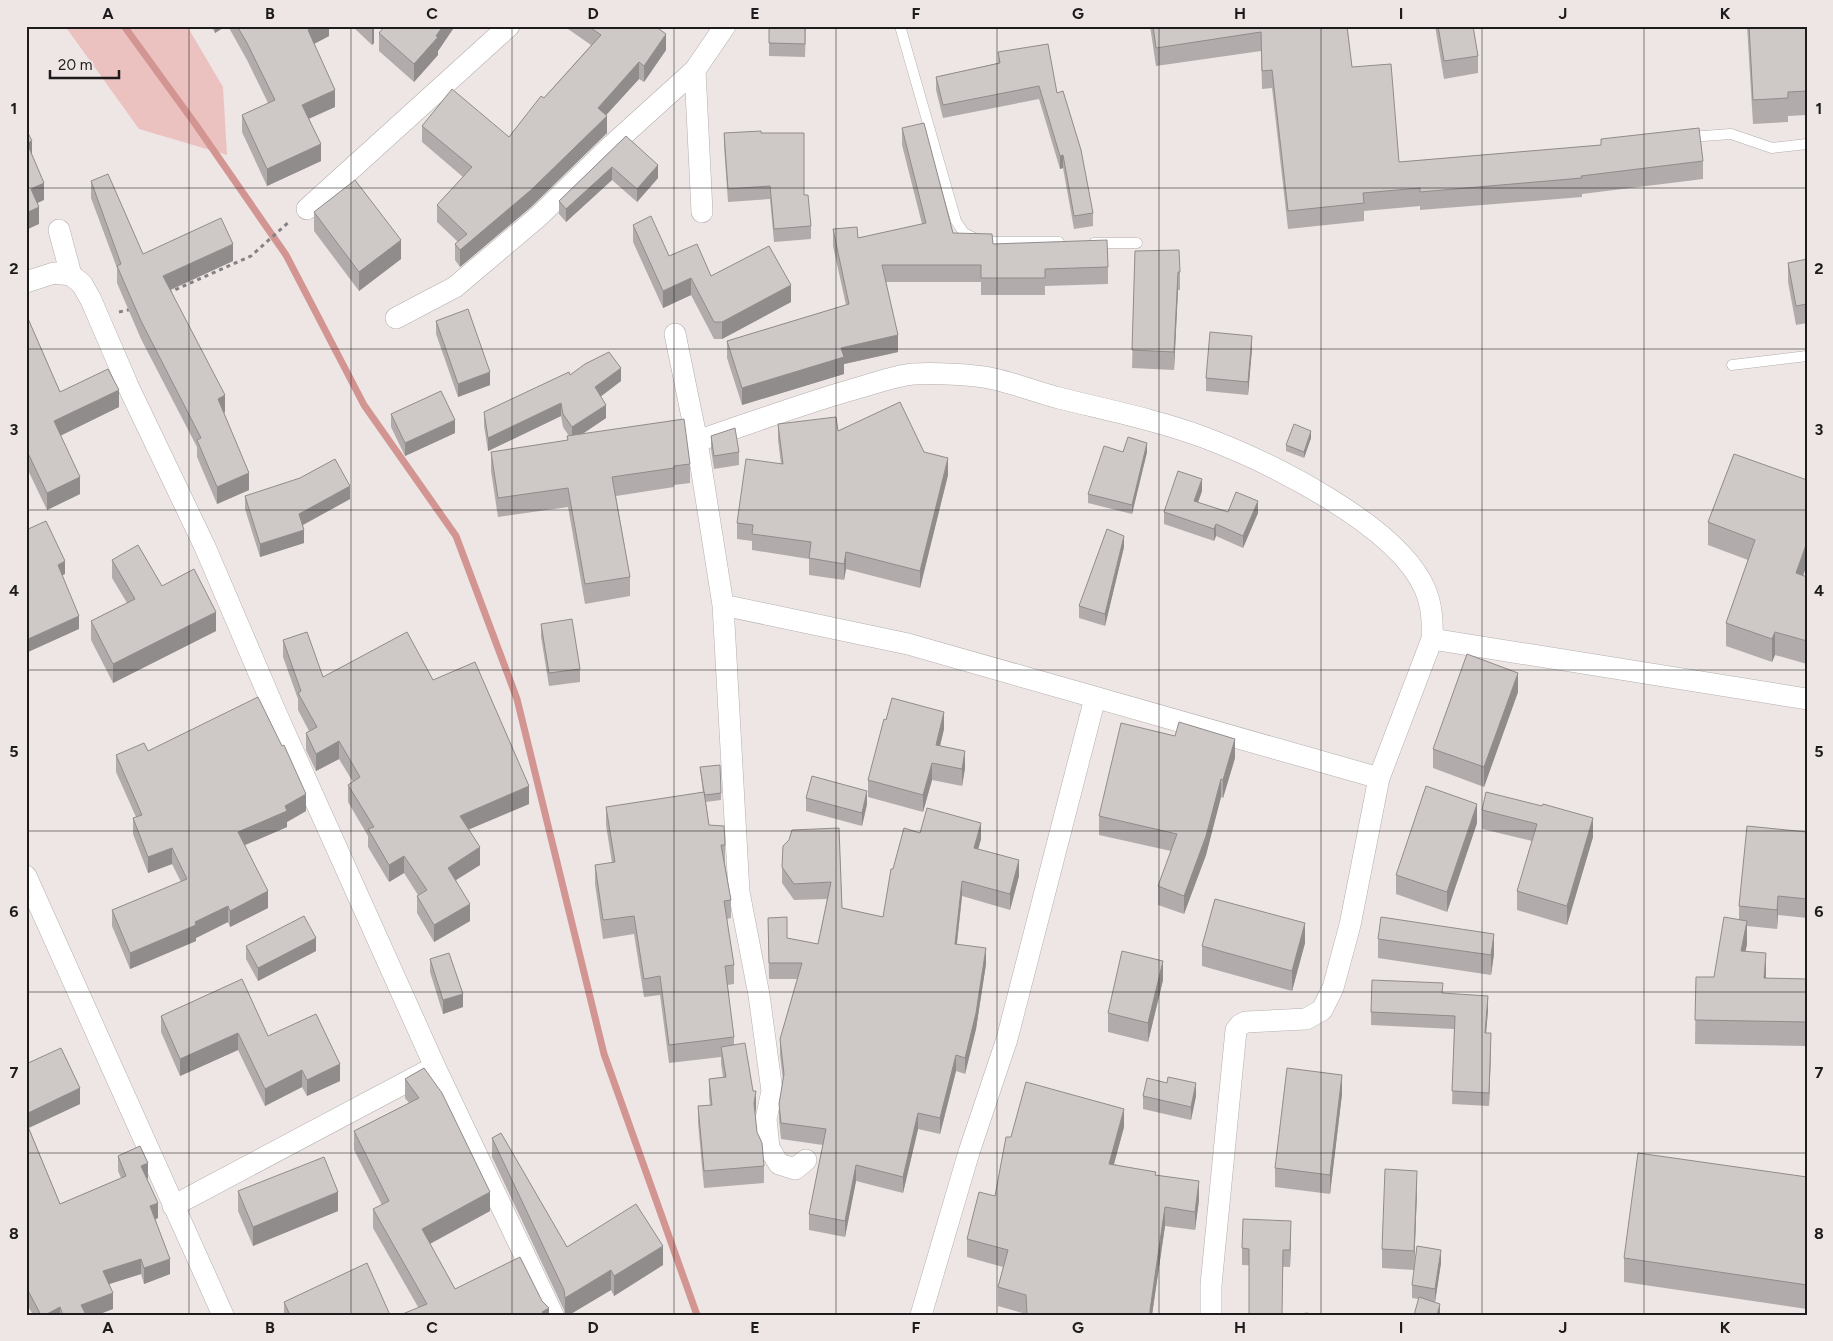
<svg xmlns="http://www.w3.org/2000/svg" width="1833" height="1341" viewBox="0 0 1833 1341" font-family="Figtree,sans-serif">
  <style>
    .green { fill: #ecc2c0 }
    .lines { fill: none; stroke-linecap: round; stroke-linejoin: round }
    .stream { stroke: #d39592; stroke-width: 7 }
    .lane-casing { stroke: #b4aead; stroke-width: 11 }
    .street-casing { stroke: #b4aead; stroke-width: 22 }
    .path { stroke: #868281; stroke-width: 3; stroke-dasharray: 4 4; stroke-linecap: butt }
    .lane { stroke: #fff; stroke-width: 10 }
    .street { stroke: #fff; stroke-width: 21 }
    .wall { fill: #b1acab }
    .shaded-wall { fill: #908c8b }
    .building { fill: #cec8c7; stroke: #908c8b }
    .grid { fill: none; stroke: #1d1b1b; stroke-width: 1; stroke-opacity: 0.55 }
    .neatline { fill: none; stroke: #1d1b1b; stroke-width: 2 }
    .grid-label { font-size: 16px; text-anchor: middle; font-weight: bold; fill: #1d1b1b }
  </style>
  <rect width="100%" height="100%" fill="#ede6e5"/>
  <path class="green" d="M65,26H187L223,87L227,155L139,129Z"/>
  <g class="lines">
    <path class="stream" d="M124,26L196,125L286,255L364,405L456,536L517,699L604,1054L697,1315"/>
    <defs>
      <path id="lane" d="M900,26L956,221L964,233L982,242H1059
        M1689,137L1731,134L1772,148L1807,144
        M1094,243H1137
        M1732,365L1807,356"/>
      <path id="street" d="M695,70L702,212
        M307,209L509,26
        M59,230L71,275L82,284L91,300L128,386L205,547L276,713L435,1067L553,1315
        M26,282L54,273L71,275
        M396,318L455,287L539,216L610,147L695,70L725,26
        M675,334L697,441L723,605L739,892L759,995L772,1091L766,1119L769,1148L779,1164L795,1169L806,1160
        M697,441C748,424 799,405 851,390C871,385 892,376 913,374C933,373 974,374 994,379C1016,384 1037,392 1059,398C1107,410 1157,420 1203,437C1267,461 1397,524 1425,589C1432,605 1433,622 1432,639L1379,778L1350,925L1333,988L1322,1010L1306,1019L1246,1022L1240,1025L1236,1030L1211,1285V1315
        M723,605L908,644L1379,778
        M1432,639L1807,699
        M26,876L223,1315
        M173,1206L429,1070
        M921,1315L969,1152L1007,1039L1095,698"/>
    </defs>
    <use href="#lane" class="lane-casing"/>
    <use href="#street" class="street-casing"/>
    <path class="path" d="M168,293L251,256L290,221
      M119,312L132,309"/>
    <use href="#lane" class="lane"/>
    <use href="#street" class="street"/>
  </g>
  <path class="wall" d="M211,26H226L215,33Z
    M228,26H329V36L314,44L335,107L309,118L321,161L267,186L242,132V115L268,103L247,60Z
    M352,26H374V43L372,45Z
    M385,26H455L438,51V55L414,82L379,51V33Z
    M568,26H655L666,50L644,82L639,79L606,115L607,133L531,207L460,267L455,260V244L458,242L437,222V205L463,177L422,142V126L509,137L591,45L568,29Z
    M769,26H806L805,57L769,56Z
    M1150,26H1347L1352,67L1399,162L1601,145V139L1703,161V179L1582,194V197L1420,210V206L1364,211V221L1288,229L1272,88L1262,89L1261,51L1156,66Z
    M1435,26H1473L1478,56V73L1444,79Z
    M1747,26H1807V115L1788,116V122L1753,124Z
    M998,52L1057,93L1093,213V226L1074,229L1063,168L1060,169L1039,99L943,118L936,90V77L998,63Z
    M902,128L953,233L993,244L1108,267V284L1045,286V295H981V282H886L898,352L844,364V374L742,405L727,358V341L846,305L833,246V229L858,238L922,224L902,145Z
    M724,133H761L804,195L811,226V239L774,242L770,199L728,202L724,146Z
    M626,136L658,178L637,202L612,180L566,222L559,214V201Z
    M91,181L143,254L233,261L171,290L225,412L224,413L249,490L217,504L197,457V447L141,339L117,283V268L91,198Z
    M314,212L401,259L359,291L314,231Z
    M633,225L669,256L711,276L791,302L722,339H714L691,295L663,308L633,242Z
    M1135,251L1180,272V290H1178L1174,370L1132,368Z
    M1807,259V323L1796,325L1788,282V263Z
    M26,314L60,392L119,407L60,435L80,494L47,510L26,466Z
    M436,321L490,385L458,397L436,334Z
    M1252,349L1248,395L1206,391V378Z
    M570,375L621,381L600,396L606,418L582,434L690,464V483L674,485V487L616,496L630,577V596L585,604L568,507L498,517L491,471V452L567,441V436H569L563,427L561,416L488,451L484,426V412Z
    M391,414L455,433L405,456L391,427Z
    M778,424L838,431L924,452L948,475L920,588L846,569L844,580L809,575V559L752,550V541L737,539V523L781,464L778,440Z
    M711,436L739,452V465L714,469L711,449Z
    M1311,438L1304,458L1286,451V445Z
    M1123,452H1147L1132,514L1088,503V494Z
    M1734,454L1803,575L1807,577V664L1775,655L1772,662L1726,646V623L1748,560L1708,545V522Z
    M1202,491L1198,503L1228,512L1258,513L1243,548L1216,536L1214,541L1164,524V512Z
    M245,496L350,499L303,525L304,543L260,557L245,509Z
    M1124,547L1105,626L1079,618V606Z
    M112,560L162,586L216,631L113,683L91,640V621L127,603L112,578Z
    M541,624L580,669V682L549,686L541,637Z
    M283,640L323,677L433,680L529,804L468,830L480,865L456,880L470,921L434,942L417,913V896L418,895L404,873L389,882L368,847V836L348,802V785L353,782L339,759L316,771L306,750V733L309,731L298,710V699L283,657Z
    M1518,692L1484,787L1433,768V749Z
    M944,729L940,746L965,768L962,786L932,780L923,812L868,797V780Z
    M148,751L306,811L287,822V827L245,845L268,908L230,927L228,922L196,938V941L130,969L112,926V910L181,882L172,864L148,873L133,834V818L136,817L116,772V755Z
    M1235,758L1223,798L1221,797L1206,855L1184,914L1158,905V886L1171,851L1099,835V816Z
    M700,767L721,793V800L706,802L709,825L725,845V864L731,900V918L727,919L734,965V984L727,985L734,1037V1045L756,1108L755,1114L757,1132L764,1166V1183L704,1188L698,1123V1106L710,1105L709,1096V1079L723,1077L721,1064V1057L669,1063L660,995L644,997L634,934L603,939L595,884V865L612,863L606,825V807L703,793Z
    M806,798L867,804L862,826L806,811Z
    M1482,810L1593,837L1567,925L1517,910V891L1532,841L1482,829Z
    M1477,823L1447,912L1396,894V875Z
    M839,828L842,908L883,917L893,869L920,833L981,839L978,849L1019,876L1010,910L962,896L957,944L986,964L976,1029L965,1074L956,1071L940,1134L918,1129L903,1193L856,1181L845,1237L809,1230V1214L823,1145L781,1139L779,1120V1104L783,1080L780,1055V1039L797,979H769L768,918L787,938L818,944L827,899L794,900L782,883V867Z
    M1807,832V918L1778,915L1777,929L1747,926V944L1745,951L1766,978L1807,979V1046L1695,1044L1696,977H1714L1739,919V906Z
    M1378,939L1494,954L1491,975L1378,958Z
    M1305,943L1292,991L1202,966V946Z
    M246,946L316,951L258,981L246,959Z
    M430,959L463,1007L443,1014L430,972Z
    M1163,980L1148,1042L1108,1032V1013Z
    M1443,993L1488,1010L1486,1033L1491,1046L1489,1106L1452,1104L1454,1029L1371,1025V1012Z
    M161,1016L268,1036L340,1081L307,1096L302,1087L265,1106L238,1050L180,1076L161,1032Z
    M26,1064L80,1104L29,1128L60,1204L121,1178L118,1171V1156L148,1178L147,1179L158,1218L155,1219L170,1274L144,1284L141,1274L109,1284L113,1309L97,1315H33L26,1303Z
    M424,1068L490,1211L430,1244L455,1289L542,1301L549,1315L418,1307L373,1228V1209L382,1205L354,1150V1131L409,1103L405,1098V1079Z
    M1167,1083L1196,1096L1191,1120L1143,1109V1096Z
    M1342,1094L1330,1194L1275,1187V1168Z
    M1124,1127L1114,1164L1156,1175L1199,1200L1195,1230L1165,1226L1152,1315H1026V1314L998,1306V1287L1003,1267L967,1257V1239L995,1196L1011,1137Z
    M492,1138L567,1247L663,1265L614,1296L611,1290L569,1315H565L564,1310L492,1157Z
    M1807,1177V1309L1624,1282V1258Z
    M238,1191L338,1211L253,1246L238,1211Z
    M1417,1191L1414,1270L1382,1268V1249Z
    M1291,1238L1290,1267L1242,1265V1248Z
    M1441,1263L1435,1302L1440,1315L1418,1299L1412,1298V1285Z
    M284,1302L390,1315H284Z"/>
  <path class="shaded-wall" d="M215,26H226L215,33Z
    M316,26H329V36L308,47V30Z
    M374,26V43L372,45V28Z
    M443,26H455L438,51V55L414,82V64Z
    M666,34V50L644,82V66Z
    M639,62V79L598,124V108Z
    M335,90V107L302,122V105Z
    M607,116V133L531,207L460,267V250Z
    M32,141V158L27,143Z
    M321,144V161L267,186V169Z
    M1063,155V168L1060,169V156Z
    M658,165V178L637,202V189Z
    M612,167V180L566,222V209Z
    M44,183V200L31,206V189Z
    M39,207V224L26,230V213Z
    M401,240V259L359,291V272Z
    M233,244V261L163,293V276Z
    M1178,272V290L1174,370V352Z
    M691,278V295L663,308V291Z
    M791,285V302L722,339V322Z
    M898,335V352L844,364V374L742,405V388L841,348Z
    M1252,336V349L1248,395V382Z
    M621,368V381L595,401V387Z
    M490,372V385L458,397V384Z
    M119,390V407L54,439V421Z
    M225,395V412L218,416V399Z
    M561,403V416L488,451V438Z
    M606,405V418L572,441V427Z
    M455,420V433L405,456V443Z
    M1311,431V438L1304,458V452Z
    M1147,443V452L1132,514V505Z
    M948,458V475L920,588V571Z
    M249,473V490L217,504V487Z
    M80,477V494L47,510V493Z
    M1202,479V491L1194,513V501Z
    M350,486V499L299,527V514Z
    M1258,501V513L1243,548V536Z
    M1216,524V536L1214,541V529Z
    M304,530V543L260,557V544Z
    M1124,536V547L1105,626V614Z
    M1807,542V565L1796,596V573Z
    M846,552V569L844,580V564Z
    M65,561V574L58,578V565Z
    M216,612V631L113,683V664Z
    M79,616V629L26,653V640Z
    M1775,632V655L1772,662V639Z
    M1518,673V692L1484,787V767Z
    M944,712V729L936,762V745Z
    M1235,739V758L1223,798V780Z
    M339,741V759L316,771V754Z
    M965,751V768L962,786V769Z
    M932,763V780L923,812V795Z
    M1221,779V797L1206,855L1184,914V896Z
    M529,786V804L460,833V816Z
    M867,791V804L862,826V813Z
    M306,794V811L287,822V827L238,848V832Z
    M1477,804V823L1447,912V892Z
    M1593,818V837L1567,925V906Z
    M981,823V839L974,864V848Z
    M480,847V865L448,885V868Z
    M172,848V864L148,873V857Z
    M404,856V873L389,882V865Z
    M1019,860V876L1010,910V894Z
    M962,881V896L955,959V944Z
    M268,891V908L230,927V911Z
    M1778,896V915L1777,929V910Z
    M29,898V913L26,914V899Z
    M470,904V921L434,942V925Z
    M228,906V922L196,938V941L130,969V953Z
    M1747,921V944L1741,975V951Z
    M1305,923V943L1292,991V971Z
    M1494,934V954L1491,975V955Z
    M316,938V951L258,981V968Z
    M986,948V964L976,1029L965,1074V1058Z
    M1766,953V976L1764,1002V978Z
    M1163,961V980L1148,1042V1023Z
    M29,980V996L26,997V981Z
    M463,994V1007L443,1014V1000Z
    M1488,996V1010L1485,1046V1033Z
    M238,1033V1050L180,1076V1059Z
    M1491,1033V1046L1489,1106V1093Z
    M956,1055V1071L940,1134V1118Z
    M340,1064V1081L307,1096V1080Z
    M302,1070V1087L265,1106V1089Z
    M1342,1075V1094L1330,1194V1175Z
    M1196,1083V1096L1191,1120V1107Z
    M80,1088V1104L26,1129V1114Z
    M756,1091V1108L754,1120V1103Z
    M1124,1109V1127L1109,1182V1164Z
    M918,1113V1129L903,1193V1177Z
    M148,1163V1178L141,1181V1166Z
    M856,1165V1181L845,1237V1221Z
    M1417,1171V1191L1414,1270V1251Z
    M1199,1181V1200L1195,1230V1212Z
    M338,1192V1211L253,1246V1227Z
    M490,1192V1211L422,1248V1229Z
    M158,1203V1218L150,1222V1206Z
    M1165,1207V1226L1152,1315H1150V1310Z
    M1291,1221V1238L1290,1267V1250Z
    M663,1246V1265L614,1296V1276Z
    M1441,1250V1263L1435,1302V1289Z
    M141,1259V1274L103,1286V1271Z
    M170,1259V1274L144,1284V1268Z
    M611,1270V1290L569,1315H565V1298Z
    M113,1293V1309L97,1315H81V1305Z
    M1440,1304V1315H1437Z
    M60,1307V1315H45Z
    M549,1308V1315H542V1312Z"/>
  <path class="building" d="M237,26H316L308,30L335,90L302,105L321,144L267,169L242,115L275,100L247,43Z
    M385,26H443L436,36L438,37L414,64L379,33Z
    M588,26H655L666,34L644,66L639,62L598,108L607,116L531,190L460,250L455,244L467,234L437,205L472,167L422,126L452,89L509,137L541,96L544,98L601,35Z
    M769,26H805V44L769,43Z
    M1153,26H1347L1352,67L1391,64L1399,162L1601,145V139L1699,128L1703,161L1581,176L1582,178L1420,192V188L1363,193L1364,203L1288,211L1272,70L1262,71L1261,32L1156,48Z
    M1438,26H1473L1478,56L1444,61Z
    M1749,26H1807V91L1788,92V98L1753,100Z
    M1048,44L1057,93L1063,91L1081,150L1093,213L1074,216L1063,155L1060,156L1039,86L943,105L936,77L1000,63L998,52Z
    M924,123L953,233L992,234L993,244L1107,240L1108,267L1045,269V278H981V265H882L898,335L841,348L844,357L742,388L727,341L849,304L833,229L857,227L858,238L926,223L902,128Z
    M26,129L32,141L27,143L44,183L31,189L39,207L26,213Z
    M761,131V133H804V195H808L811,226L774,229L770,186L728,189L724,133Z
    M626,136L658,165L637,189L612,167L566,209L559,201Z
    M108,174L143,254L221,218L233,244L163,276L225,395L218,399L249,473L217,487L197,440L201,438L141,321L117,266L121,264L91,181Z
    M355,180L401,240L359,272L314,212Z
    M651,216L669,256L697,244L711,276L769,246L791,285L722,322H714L691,278L663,291L633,225Z
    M1179,250L1180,272H1178L1174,352L1132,350L1135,251Z
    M1807,259V304L1796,306L1788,263Z
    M468,309L490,372L458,384L436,321Z
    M26,314L60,392L108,369L119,390L54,421L80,477L47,493L26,449Z
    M1210,332L1252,336L1248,382L1206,378Z
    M609,352L621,368L595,387L606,405L572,427L563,414L561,403L488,438L484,412L569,372L570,375L585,364Z
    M441,391L455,420L405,443L391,414Z
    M900,402L924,452L948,458L920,571L846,552L844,564L809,558L811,542L752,534L753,525L737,523L746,459L783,464L778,424L836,417L838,431Z
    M684,419L690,464L674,466V468L612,477L630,577L585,584L568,488L498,498L491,452L568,440L567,436Z
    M1294,424L1311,431L1304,452L1286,445Z
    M735,428L739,452L714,456L711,436Z
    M1128,437L1147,443L1132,505L1088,494L1104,446L1123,452Z
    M1734,454L1807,480V542L1796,573L1807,577V641L1775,632L1772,639L1726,623L1755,540L1708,522Z
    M335,459L350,486L299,514L304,530L260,544L245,496L300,478Z
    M1178,471L1202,479L1194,501L1228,512L1236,492L1258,501L1243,536L1216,524L1214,529L1164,512Z
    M46,521L65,561L58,565L79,616L26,640V595L29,594L26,589V530Z
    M1107,529L1124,536L1105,614L1079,606Z
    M138,545L162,586L194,569L216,612L113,664L91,621L135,599L112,560Z
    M572,619L580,669L549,673L541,624Z
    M307,632L323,677L407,632L433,680L475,662L529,786L460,816L480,847L448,868L470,904L434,925L417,896L427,890L404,856L389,865L368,829L374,827L348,785L360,777L339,741L316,754L306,733L317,727L298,693L301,691L283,640Z
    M1467,654L1518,673L1484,767L1433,749Z
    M258,697L282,746L284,745L306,794L285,806L287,811L238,832L268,891L230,911L228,906L195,922L196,925L130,953L112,910L187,879L172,848L148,857L133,818L142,815L116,755L144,743L148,751Z
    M892,698L944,712L936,745L965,751L962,769L932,763L923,795L868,780L884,719L886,720Z
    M1179,722L1235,739L1223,780L1221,779L1206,836L1184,896L1158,886L1177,834L1099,816L1121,723L1175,736Z
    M720,765L721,793L705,795L704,792L700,767Z
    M812,776L867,791L862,813L806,798Z
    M1426,786L1477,804L1447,892L1396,875Z
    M704,792L709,825L724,826L725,845H721L731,900L724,901L734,965L725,966L734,1037L669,1045L660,976L644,979L634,916L603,920L595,865L615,862L606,807Z
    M1486,792L1542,806L1543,804L1593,818L1567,906L1517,891L1537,824L1482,810Z
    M927,808L981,823L974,848L1019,860L1010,894L962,881L955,944L986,948L976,1013L965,1058L956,1055L940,1118L918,1113L903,1177L856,1165L845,1221L809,1214L826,1129L781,1123L779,1104L784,1074L780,1039L802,963H769L768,918L787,917V938L818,944L831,882L794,884L782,867L783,846L789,840L792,830L839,828L842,908L883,917L891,869H893L904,828L920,833Z
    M1747,826L1807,832V899L1778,896L1777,910L1739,906Z
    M26,892L29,898L26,899Z
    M1215,899L1305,923L1292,971L1202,946Z
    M304,916L316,938L258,968L246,946Z
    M1381,917L1494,934L1491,955L1378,939Z
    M1724,917L1747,921L1741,951L1766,953L1764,978L1807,979V1022L1695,1020L1696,977H1714Z
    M1122,951L1163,961L1148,1023L1108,1013Z
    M449,953L463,994L443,1000L430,959Z
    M242,979L268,1036L316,1014L340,1064L307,1080L302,1070L265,1089L238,1033L180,1059L161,1016Z
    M1372,980L1443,983L1442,993L1488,996L1485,1033H1491L1489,1093L1452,1091L1455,1016L1371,1012Z
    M745,1043L753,1091H756L754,1103L757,1132L762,1143L764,1166L704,1171L698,1106L712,1105L709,1079L726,1077L721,1047Z
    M61,1048L80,1088L26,1114V1064Z
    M424,1068L442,1093L490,1192L422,1229L455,1289L520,1257L542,1301L549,1308L542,1312L544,1315H400L427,1304L373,1209L389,1201L354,1131L419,1098L405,1079Z
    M1287,1068L1342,1075L1330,1175L1275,1168Z
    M1168,1077L1196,1083L1191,1107L1143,1096L1147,1078L1167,1083Z
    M1026,1082L1124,1109L1109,1164L1156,1172L1155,1175L1199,1181L1195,1212L1165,1207L1150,1310V1315H1027L1026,1295L998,1287L1008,1250L967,1239L979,1192L995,1196L1006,1137H1011Z
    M26,1122L60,1204L126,1176L118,1156L140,1146L148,1163L141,1166L158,1203L150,1206L170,1259L144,1268L141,1259L103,1271L113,1293L81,1305L86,1315H63L60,1307L45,1315H41L26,1287Z
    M501,1133L567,1247L636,1204L663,1246L614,1276L611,1270L565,1298L564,1290L492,1138Z
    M1638,1153L1807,1177V1285L1624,1258Z
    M324,1157L338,1192L253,1227L238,1191Z
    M1385,1169L1417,1171L1414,1251L1382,1249Z
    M1243,1219L1291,1221L1290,1250H1283L1282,1315H1249V1249L1242,1248Z
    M1417,1246L1441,1250L1435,1289L1412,1285Z
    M367,1263L390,1315H290L284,1302Z
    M1419,1297L1440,1304L1437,1315H1414Z
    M1308,1313V1315H1290Z"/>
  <path class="grid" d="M189,26V1315M351,26V1315M512,26V1315M674,26V1315M836,26V1315M997,26V1315M1159,26V1315M1321,26V1315M1482,26V1315M1644,26V1315M26,188H1807M26,349H1807M26,510H1807M26,670H1807M26,831H1807M26,992H1807M26,1153H1807"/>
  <rect width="1833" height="1341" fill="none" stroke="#ede6e5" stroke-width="55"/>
  <path d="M50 70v8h69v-8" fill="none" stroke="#1d1b1b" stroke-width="2.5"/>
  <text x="58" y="70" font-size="15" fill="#1d1b1b" stroke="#ede6e5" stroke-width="4" paint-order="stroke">20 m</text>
  <rect x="28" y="28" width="1778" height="1286" class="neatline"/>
  <g class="grid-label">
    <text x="108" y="19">A</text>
    <text x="270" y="19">B</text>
    <text x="432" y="19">C</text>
    <text x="593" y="19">D</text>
    <text x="755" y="19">E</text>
    <text x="916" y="19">F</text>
    <text x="1078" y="19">G</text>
    <text x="1240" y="19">H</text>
    <text x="1401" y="19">I</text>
    <text x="1563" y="19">J</text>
    <text x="1725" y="19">K</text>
    <text x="14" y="114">1</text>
    <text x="1819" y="114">1</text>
    <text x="14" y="274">2</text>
    <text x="1819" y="274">2</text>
    <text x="14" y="435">3</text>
    <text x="1819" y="435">3</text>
    <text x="14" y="596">4</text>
    <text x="1819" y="596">4</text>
    <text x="14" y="757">5</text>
    <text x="1819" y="757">5</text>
    <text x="14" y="917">6</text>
    <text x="1819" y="917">6</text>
    <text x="14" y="1078">7</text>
    <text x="1819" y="1078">7</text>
    <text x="14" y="1239">8</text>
    <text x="1819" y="1239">8</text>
    <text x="108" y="1333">A</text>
    <text x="270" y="1333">B</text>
    <text x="432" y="1333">C</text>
    <text x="593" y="1333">D</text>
    <text x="755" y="1333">E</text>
    <text x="916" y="1333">F</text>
    <text x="1078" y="1333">G</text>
    <text x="1240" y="1333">H</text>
    <text x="1401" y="1333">I</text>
    <text x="1563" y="1333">J</text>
    <text x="1725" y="1333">K</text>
  </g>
</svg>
